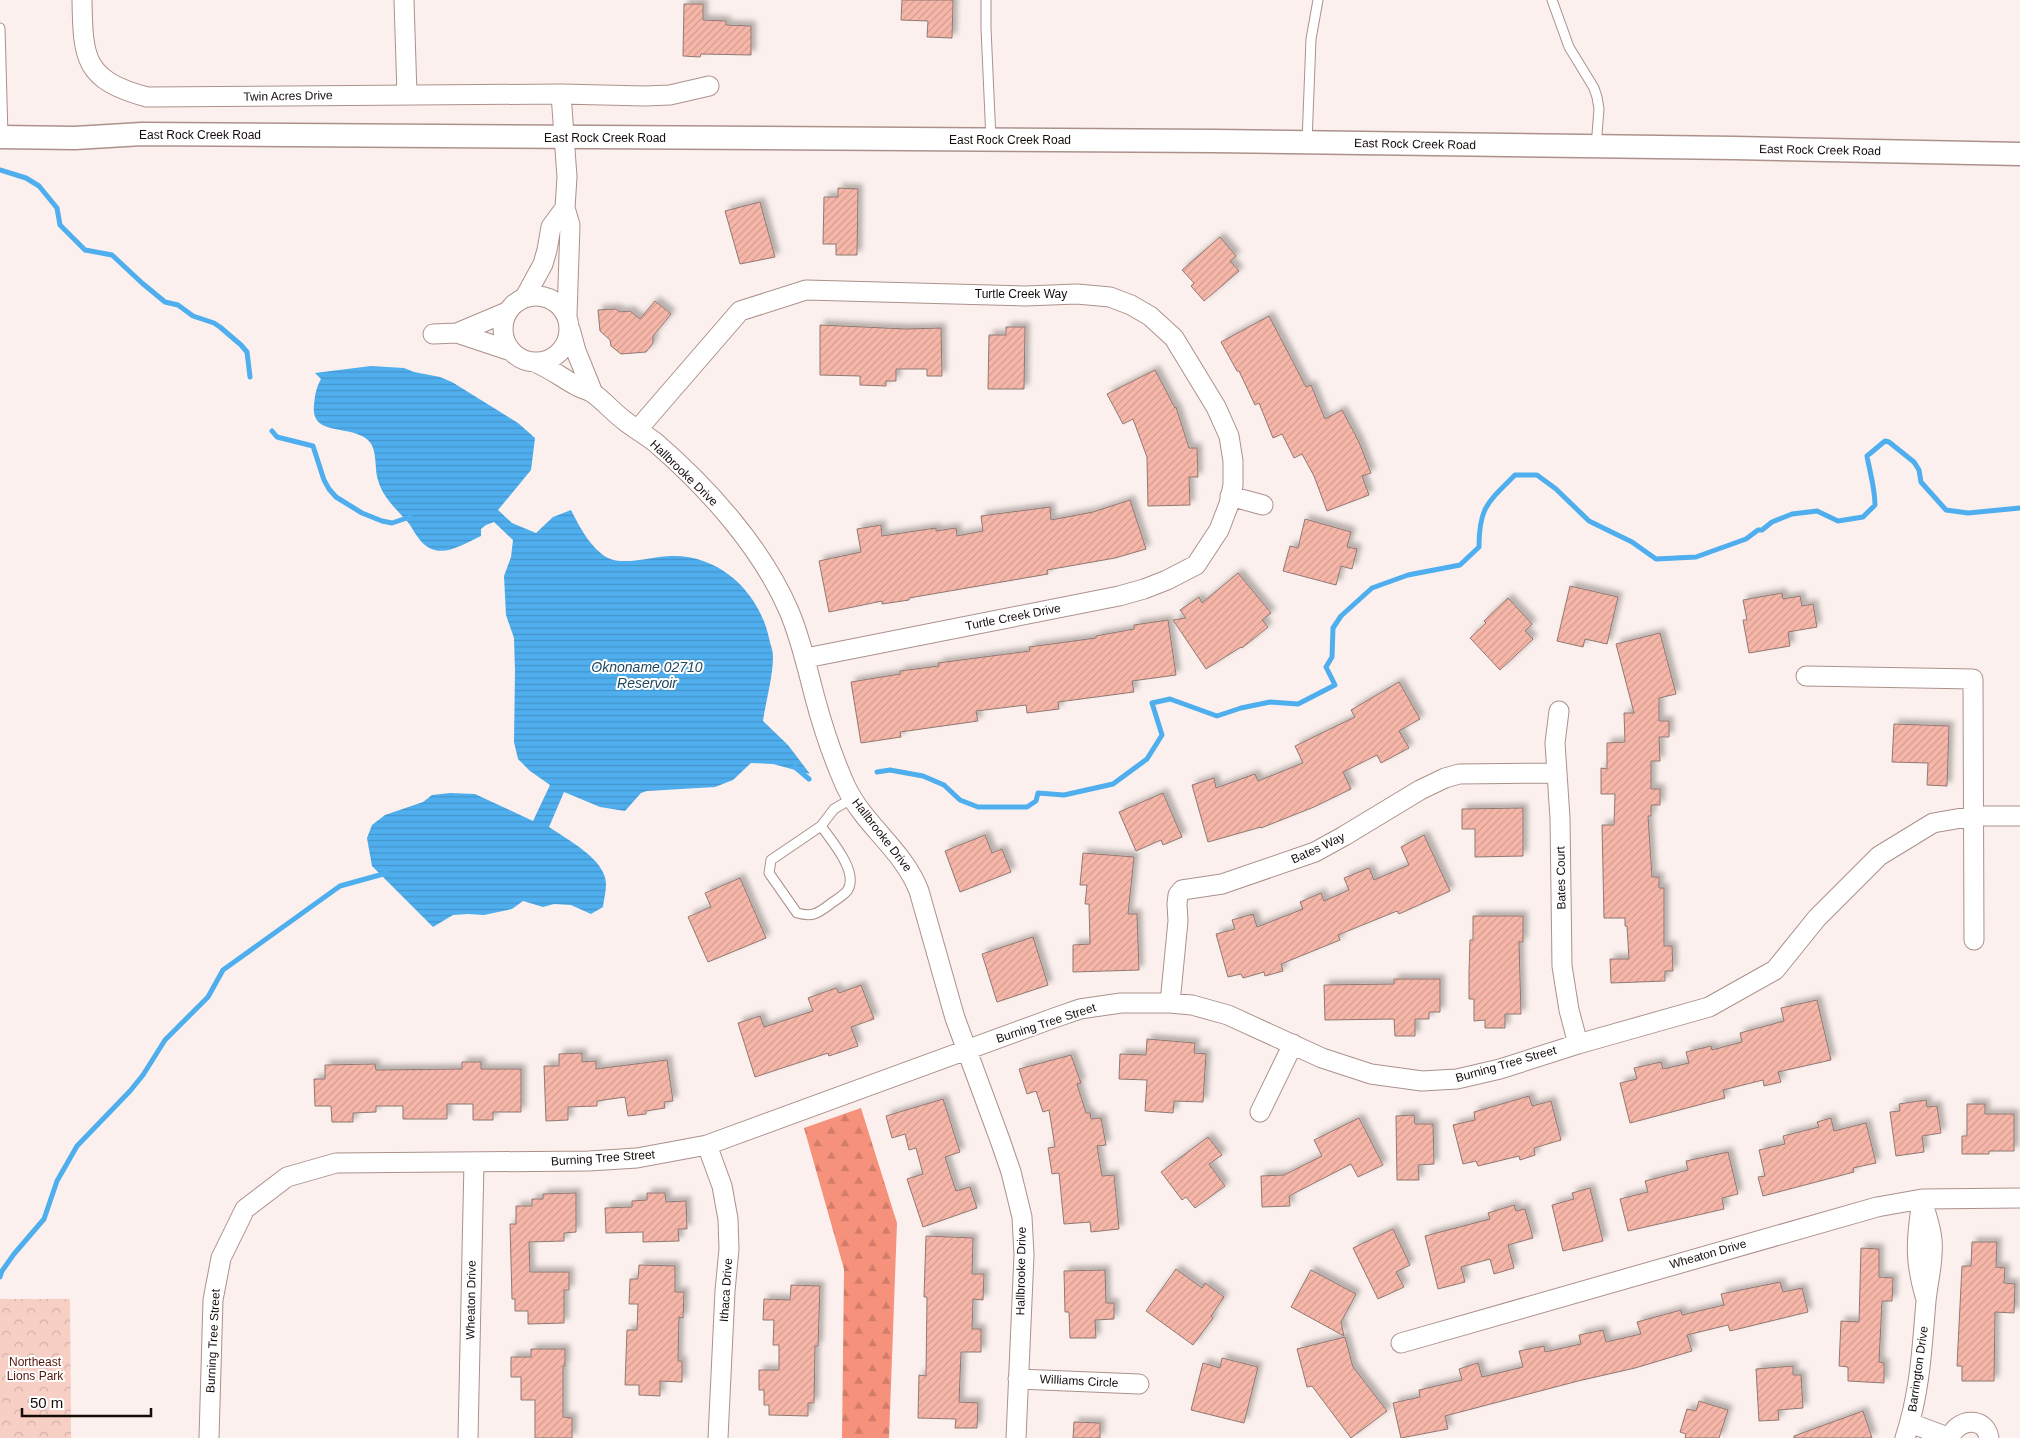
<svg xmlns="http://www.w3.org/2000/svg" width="2020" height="1438" viewBox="0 0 2020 1438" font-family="Arial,sans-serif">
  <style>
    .forest { fill: url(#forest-firs) }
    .park { fill: url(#park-crowns) }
    .water { fill: url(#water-rules) }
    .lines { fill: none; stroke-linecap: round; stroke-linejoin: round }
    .stream { stroke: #4faeed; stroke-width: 5 }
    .building { fill: url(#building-hatch); stroke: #917872; filter: url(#shadow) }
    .service-casing { stroke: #ac918b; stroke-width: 11 }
    .minor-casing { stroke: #ac918b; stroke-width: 21 }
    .tertiary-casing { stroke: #ac918b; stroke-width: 25 }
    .service { stroke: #fff; stroke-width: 9 }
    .minor { stroke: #fff; stroke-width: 19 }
    .tertiary { stroke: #fff; stroke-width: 22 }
    .labels { text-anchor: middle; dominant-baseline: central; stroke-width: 4; stroke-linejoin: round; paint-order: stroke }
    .street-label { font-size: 12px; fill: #150c0a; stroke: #fff }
    .park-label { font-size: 12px; fill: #531509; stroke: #fff }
    .water-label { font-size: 14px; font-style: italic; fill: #214862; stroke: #fff }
  </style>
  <defs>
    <pattern id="forest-firs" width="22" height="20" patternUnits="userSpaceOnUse" patternTransform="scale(1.25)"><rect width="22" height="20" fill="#f6917b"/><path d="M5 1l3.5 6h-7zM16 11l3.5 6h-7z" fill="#d27c69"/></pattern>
    <pattern id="park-crowns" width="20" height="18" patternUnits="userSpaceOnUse" patternTransform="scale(1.25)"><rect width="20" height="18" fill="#f7cfc5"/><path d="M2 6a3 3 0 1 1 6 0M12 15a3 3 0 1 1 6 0" fill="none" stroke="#d3b1a8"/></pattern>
    <pattern id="water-rules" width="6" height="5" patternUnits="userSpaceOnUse" patternTransform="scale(1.25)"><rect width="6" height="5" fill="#4faeed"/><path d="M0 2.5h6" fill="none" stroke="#4494ca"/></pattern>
    <pattern id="building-hatch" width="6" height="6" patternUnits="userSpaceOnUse" patternTransform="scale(1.25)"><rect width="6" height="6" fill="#f6b7a9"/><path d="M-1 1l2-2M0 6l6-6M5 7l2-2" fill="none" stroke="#d29c90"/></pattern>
    <filter id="shadow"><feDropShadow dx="4.5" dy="-4.5" stdDeviation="2.5" flood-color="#0004"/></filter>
  </defs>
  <rect width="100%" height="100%" fill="#fbf0ed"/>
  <path class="forest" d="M861,1108L897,1223L889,1438H842L844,1269L804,1128Z"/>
  <path class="park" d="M0,1299H70L71,1438H0Z"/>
  <path class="water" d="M371,366L404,368L414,372L440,377L452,382L518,423L535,438L531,470L498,510L512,523L536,533L553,517L571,510C579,526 591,549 608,558C625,566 654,556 672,556C720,555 759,592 769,638C770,644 773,650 773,656C773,677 766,700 763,721L788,745L810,774L773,764L751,763L733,780L715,787L647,791L641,793L625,811L600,807L564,792L549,827C566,839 606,859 606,884C606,891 604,899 603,907L591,914L571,905L554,904L543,907L523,901L512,909L484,915L468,914L453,915L433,927L372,866L367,838L372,825L385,815L423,802L432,795L450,793L475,794L533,821L550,785L530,771L518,759L514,742L515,670L514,638L506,615L504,576L511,557L513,540L494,522L486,525L481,529V536C458,547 435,563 417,536C413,531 411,525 406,520C396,509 382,496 378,480C374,467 378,450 368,440C351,424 310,437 314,405C315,395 316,388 321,379L315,373Z"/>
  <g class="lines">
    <path class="stream" d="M0,170L26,178L39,186L57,208L60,225L85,250L112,255L142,283L165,302L178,305L193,316L214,323L220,327L241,345L247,352L250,377
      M272,431L277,437L313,446L324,480L329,489L336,497L362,513L382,521L392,523L410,517
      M795,767L809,779
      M877,772L890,770L923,776L944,785L960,800L978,807H1027L1036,801L1038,793L1064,795L1113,784L1147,759L1162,735L1152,703L1170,699L1217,716L1241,708L1270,702L1298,704L1335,685L1326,667L1332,657L1333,628L1341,616L1372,588L1408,575L1460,565L1479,547C1479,507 1488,502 1515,475H1537L1556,489L1589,521L1632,542L1656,559L1696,557L1746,539L1758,530H1762L1772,522L1792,514L1817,511L1838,521L1863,517L1875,505C1875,488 1870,473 1867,456L1885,441L1889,442L1914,462L1919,470L1921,482L1946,510L1968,513L2020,508
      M0,1277L2,1271L14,1254L44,1219L57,1181L77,1146L130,1091L143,1075L165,1040L208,997L223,970L340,886L387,873"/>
  </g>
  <path class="building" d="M902,0H953L952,38L927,37L928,21L901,20Z
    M684,4H703V20L726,21V25L751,26V55L701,54L700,57L683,56Z
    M838,188L858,189L857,255H836V244H823L824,197H838Z
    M760,202L775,257L740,264L725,211Z
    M1220,237L1236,256L1230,261L1239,271L1204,301L1191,286L1194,283L1182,270Z
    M655,301L671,314L653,336V343L646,352L621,354L611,346L610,340L600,331L598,310L616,309L620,312L630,311L640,319Z
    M1269,316L1306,387L1311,385L1325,419L1342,410L1359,442L1371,473L1362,476L1369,495L1327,511L1314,476L1302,454L1294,458L1282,434L1273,438L1259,403L1255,405L1239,371H1237L1221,342Z
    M820,325L906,329L941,328L942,376H927V369H896V381H886V386L860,385V376L820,375Z
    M1006,327H1025L1024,389H988L989,335H1006Z
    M1155,370L1175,408L1176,407L1189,448H1197L1198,477H1189L1190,505L1148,506L1147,457L1133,419L1123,424L1107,394Z
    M1130,500L1146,549L1115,558L1047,570L1048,574L909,598V600L882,604V601L829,612L819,561L861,552L857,529L881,525L882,536L936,528V531L956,528L957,536L983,531L981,516L1050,507L1051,520L1093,512Z
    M1305,519L1351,532L1347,547L1357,549L1352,569L1341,566L1336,585L1283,571L1290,546L1298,548Z
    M1238,573L1271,613L1262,620L1268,627L1242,648L1241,647L1206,669L1173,620L1186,618L1180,610L1199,597L1202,603Z
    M1570,586L1618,597L1607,644L1585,639L1583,647L1557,641Z
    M1782,593L1783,599L1800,596L1802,606L1813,604L1817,627L1788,632L1790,646L1749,653L1743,620H1747L1743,600Z
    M1508,598L1532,624L1525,631L1533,639L1500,670L1470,638L1486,623L1484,621Z
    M1168,620L1176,675L1132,681L1134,692L1058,702L1059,709L1027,713L1026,705L976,711L978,721L900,732L901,737L861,743L851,682L900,674V671L939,666L938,663L1030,651L1029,647L1096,638V636L1134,629V625Z
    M1660,633L1676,694L1659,698V721H1669V737H1659L1660,761H1651V789H1660V805H1651V816H1648L1652,877H1659V888H1664V946H1672L1673,971H1665V981L1611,983L1610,959H1629L1627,926H1625V918H1604L1602,825H1614L1615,794H1601V768L1607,769V743L1625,742L1624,713H1634L1616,644Z
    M1399,682L1420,719L1399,731L1409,748L1381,763L1377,755L1343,772L1351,789L1314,807L1261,828V827L1208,842L1192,785L1214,778L1216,788L1255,774L1258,781L1303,763L1295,746L1355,717L1351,710Z
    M1894,724L1949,726L1947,786L1927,785L1928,763L1892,762Z
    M1163,793L1182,837L1163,845L1161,840L1136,851L1119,812Z
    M1523,808V856L1475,857V829H1462V809Z
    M985,835L992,853L1002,849L1011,872L960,892L945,851Z
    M1424,835L1450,891L1399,914L1397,911L1338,935L1340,940L1281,964L1283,971L1265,976L1264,972L1243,978L1241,974L1228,977L1216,934L1235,929L1232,920L1253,914L1257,927L1303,909L1300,902L1321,893L1324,901L1349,890L1344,878L1369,868L1374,880L1409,865L1401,847Z
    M1083,853L1134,857L1128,914H1137L1139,970L1073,972V945L1090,944L1089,904H1085L1087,885H1080Z
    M740,878L766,938L708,962L688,917L711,907L705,893Z
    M1473,916H1523V942H1519L1521,1014H1505V1028H1485V1020L1474,1021V999H1469V973L1470,940H1473Z
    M1033,937L1048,985L997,1002L982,954Z
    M1394,979H1440V1012H1429V1019H1415V1036H1395L1394,1019L1325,1020L1324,985L1394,984Z
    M861,985L874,1019L851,1027L858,1046L829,1056L828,1053L755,1077L738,1023L760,1016L764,1027L813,1011L808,998L836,988L839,993Z
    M1817,1000L1831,1060L1778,1072L1781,1082L1764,1086L1763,1080L1723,1090L1725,1098L1630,1123L1620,1083L1637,1079L1634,1068L1661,1062L1663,1069L1689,1063L1686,1052L1711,1046L1712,1050L1742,1042L1740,1033L1784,1021L1781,1008Z
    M1147,1039L1195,1043L1194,1053L1206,1054L1203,1102L1174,1101L1173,1113L1145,1111L1147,1080L1119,1079L1120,1054L1146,1055Z
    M582,1053V1062L596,1061V1069L667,1060L673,1101L664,1102L665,1108L646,1111V1114L628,1116L625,1097L597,1101V1106L568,1107V1120L546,1121L544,1066H559V1054Z
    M1071,1055L1081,1083L1077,1084L1086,1113H1090L1091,1119L1101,1118L1106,1145L1097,1146L1102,1176L1114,1175L1119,1229L1091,1232L1090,1222L1064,1224L1059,1173L1052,1174L1048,1148L1055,1147L1049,1110L1043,1112L1036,1091L1027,1094L1019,1069Z
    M462,1062H481V1069H521V1112H493V1120H473V1104H447V1119H403V1106H376V1112L353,1113V1122H332L331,1106H315L314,1079H325V1065L375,1064L376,1070L462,1069Z
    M1529,1096L1532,1106L1551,1101L1561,1140L1534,1148L1535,1155L1520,1160L1519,1156L1478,1166L1476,1161L1463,1164L1453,1125L1475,1120L1474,1112Z
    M943,1099L960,1152L945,1157L956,1191L970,1187L977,1208L923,1227L907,1179L923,1174L916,1148L909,1150L905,1134L892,1138L886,1116Z
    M1926,1100L1927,1107L1937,1106L1941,1133L1922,1136L1924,1152L1896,1156L1890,1112L1900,1111L1899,1104Z
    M1967,1104H1985V1114H2014V1151H1989V1154H1962V1136H1967Z
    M1414,1115L1415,1124H1433L1434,1164L1418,1165L1419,1180H1397L1396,1116Z
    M1359,1118L1383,1165L1358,1177L1351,1164L1289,1196L1290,1206L1262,1207L1261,1176L1284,1175L1322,1156L1314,1140Z
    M1831,1118L1834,1131L1866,1123L1876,1163L1853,1168L1854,1172L1763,1196L1758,1177L1765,1176L1759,1150L1785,1144L1783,1136L1819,1127L1817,1122Z
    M1208,1137L1222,1155L1209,1164L1225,1186L1195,1208L1186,1197L1182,1200L1161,1172Z
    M1728,1152L1738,1194L1722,1198L1724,1209L1628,1231L1620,1199L1648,1192L1645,1181L1688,1170L1686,1161Z
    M1590,1188L1603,1241L1563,1251L1552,1205L1574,1199L1572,1193Z
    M576,1193V1232L564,1233V1241L529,1242L530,1272H569V1290H564V1323L528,1324V1311H515V1299H512L510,1224H516V1206H532V1199H543V1194Z
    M647,1193H665L666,1202L686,1201L687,1229H678L679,1241L643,1242V1232L606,1233L605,1208L632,1207V1201L647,1200Z
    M1514,1205L1516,1211L1525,1209L1533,1238L1508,1245L1514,1268L1494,1274L1490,1259L1461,1267L1465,1282L1438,1289L1425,1236L1490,1219L1488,1213Z
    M1393,1229L1410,1265L1396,1272L1404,1287L1378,1299L1353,1248Z
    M926,1236L973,1238L972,1274H984L983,1300L973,1299L972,1329H981V1352H961L959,1402L978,1403L977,1428H955L956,1419L918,1418L919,1375L926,1376L927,1297H924Z
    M1972,1242H1997L1996,1267L2005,1268L2004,1283L2015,1284L2014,1313L1995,1312L1994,1381H1962V1366H1957L1962,1266H1971Z
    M1861,1248L1879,1249V1277L1893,1278L1892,1301H1882L1879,1362L1884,1363V1383L1848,1381V1367L1839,1366L1841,1321L1859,1322Z
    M639,1265L675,1266V1292H684L683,1318L679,1317L678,1361H682V1382L660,1381V1396L639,1395V1385H625L627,1330H637L638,1304H629L630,1279H638Z
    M1176,1269L1202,1288L1205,1283L1224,1297L1211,1316L1213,1318L1193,1345L1146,1311Z
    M1105,1270L1106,1303H1114V1319L1095,1320L1096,1338H1070L1069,1312H1065L1064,1271Z
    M1311,1270L1356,1294L1341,1322L1344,1336L1291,1307Z
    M1780,1282L1783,1292L1802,1288L1808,1312L1730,1331L1728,1325L1687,1335L1692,1351L1635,1368L1578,1381L1445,1416L1448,1429L1401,1438L1393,1403L1420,1397L1419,1390L1462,1380L1459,1369L1478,1363L1482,1377L1523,1367L1519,1351L1544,1346L1545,1352L1581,1344L1579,1335L1603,1330L1606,1342L1641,1334L1637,1322L1681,1310L1682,1315L1724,1305L1721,1294Z
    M791,1285L820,1286L818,1346H815L814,1403H808V1416L769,1415V1405H764V1390H759V1370H779V1345H773L774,1320H763L764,1299L790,1300Z
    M1345,1337L1353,1367L1387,1411L1351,1438L1312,1386L1307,1387L1297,1349Z
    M531,1349H565V1366H563V1417L572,1418V1438H535V1400H521V1377H511V1357H531Z
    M1222,1358L1258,1367L1244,1423L1191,1410L1203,1363L1220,1368Z
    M1793,1366V1375H1801L1803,1408L1778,1410L1779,1420L1759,1421L1756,1369Z
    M1699,1401L1728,1410L1719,1438H1685L1686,1434L1680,1432L1687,1409L1696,1411Z
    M1863,1411L1872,1438H1794V1436Z
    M1074,1422L1100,1423V1438H1073Z"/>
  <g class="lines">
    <defs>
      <path id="service" d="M986,0V28L991,140
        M1552,0L1569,47L1594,88L1597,97L1599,109L1596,147
        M0,28L3,136
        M1307,142L1311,39L1318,0
        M821,826C831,840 860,873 847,891C843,896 834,901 829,905C817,914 812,917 797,913L769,873L771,860L821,826L834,809L853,798"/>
      <path id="minor" d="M82,0C83,59 84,80 147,97L561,94L567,177L565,208L570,225L567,316
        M404,0L407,95
        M561,94L645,96L670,95L709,86
        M503 329a33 33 0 1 1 66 0a33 33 0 1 1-66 0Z
        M525,297L543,264L547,250L551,227L565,208
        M570,329L576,351L593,393
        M457,333L511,351
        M433,334L457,333L507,312
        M534,362C550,368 562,378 577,386C582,389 589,390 594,394C605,402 614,413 625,421C635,429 646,435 656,443C708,488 762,548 789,611C801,639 807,668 815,698C823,728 833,758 846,787C865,826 904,851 919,891L955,1018L1000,1140L1011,1172L1022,1217L1024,1255L1016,1438
        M638,429L740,311L806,290L1025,296L1077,294L1110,297L1131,305L1150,316L1174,338L1216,407L1229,436L1233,461V485L1229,504L1219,530L1196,565L1167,580L1144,589L1119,596L806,658
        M1230,496L1263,505
        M1806,676L1973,679L1974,940
        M1559,711L1555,743L1560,818L1562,966L1569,1010L1578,1044
        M1170,1003L1178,921L1177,904L1178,895L1182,890L1222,884L1315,852L1344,836L1420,790L1445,778L1459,774L1557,773
        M1260,1112L1293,1044
        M707,1145L722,1186L728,1219L729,1249L725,1291L718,1438
        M1921,1207C1916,1242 1915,1262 1925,1296
        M1401,1343L1877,1207L1922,1199L2020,1198
        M1018,1379L1139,1384
        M1910,1423L1950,1438
        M209,1438L213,1300L221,1258L245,1209L287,1177L336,1163L589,1161L637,1158L707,1145L1054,1018L1080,1009L1121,1003H1170L1192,1005L1228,1015L1322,1058L1371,1074L1422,1081L1457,1079L1500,1069L1578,1044L1709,1007L1775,970L1817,918L1879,856L1933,823L1973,816H2020
        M468,1438L474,1162
        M1905,1438C1920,1393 1922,1348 1926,1301C1928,1280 1934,1261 1932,1240C1931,1226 1925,1212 1922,1199
        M1950,1438C1956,1419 1985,1415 1989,1438"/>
      <path id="tertiary" d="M0,137L75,138L142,134L1214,141L1735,148L2020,154"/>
    </defs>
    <use href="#service" class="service-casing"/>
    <use href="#minor" class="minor-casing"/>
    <use href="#tertiary" class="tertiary-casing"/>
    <use href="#service" class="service"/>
    <use href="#minor" class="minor"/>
    <use href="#tertiary" class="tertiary"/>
  </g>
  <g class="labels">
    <g class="street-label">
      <text transform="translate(288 96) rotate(-1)">Twin Acres Drive</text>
      <text x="200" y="135">East Rock Creek Road</text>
      <text x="605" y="138">East Rock Creek Road</text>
      <text x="1010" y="140">East Rock Creek Road</text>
      <text transform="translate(1415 144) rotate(1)">East Rock Creek Road</text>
      <text transform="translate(1820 150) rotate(1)">East Rock Creek Road</text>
      <text x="1021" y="294">Turtle Creek Way</text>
      <text transform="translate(684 473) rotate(44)">Hallbrooke Drive</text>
      <text transform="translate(1013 617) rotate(-11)">Turtle Creek Drive</text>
      <text transform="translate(882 835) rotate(52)">Hallbrooke Drive</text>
      <text transform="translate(1318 848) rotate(-25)">Bates Way</text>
      <text transform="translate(1561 878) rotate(-91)">Bates Court</text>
      <text transform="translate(1046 1023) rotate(-18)">Burning Tree Street</text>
      <text transform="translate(1506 1064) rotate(-16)">Burning Tree Street</text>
      <text transform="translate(603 1158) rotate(-4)">Burning Tree Street</text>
      <text transform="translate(1708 1254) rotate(-16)">Wheaton Drive</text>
      <text transform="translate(1021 1271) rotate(-89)">Hallbrooke Drive</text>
      <text transform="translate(726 1290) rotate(-86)">Ithaca Drive</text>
      <text transform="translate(471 1300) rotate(-89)">Wheaton Drive</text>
      <text transform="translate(213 1341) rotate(-87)">Burning Tree Street</text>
      <text transform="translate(1918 1369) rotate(-82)">Barrington Drive</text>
      <text transform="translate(1079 1381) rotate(3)">Williams Circle</text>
    </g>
    <g class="park-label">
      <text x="35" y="1362">Northeast<tspan x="35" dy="14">Lions Park</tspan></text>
    </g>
    <g class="water-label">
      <text x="647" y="667">Oknoname 02710<tspan x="647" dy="16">Reservoir</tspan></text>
    </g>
  </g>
  <path d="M22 1408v8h129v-8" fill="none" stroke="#150c0a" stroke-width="2.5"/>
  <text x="30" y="1408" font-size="15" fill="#150c0a" stroke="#ffffff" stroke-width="4" paint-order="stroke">50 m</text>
</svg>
